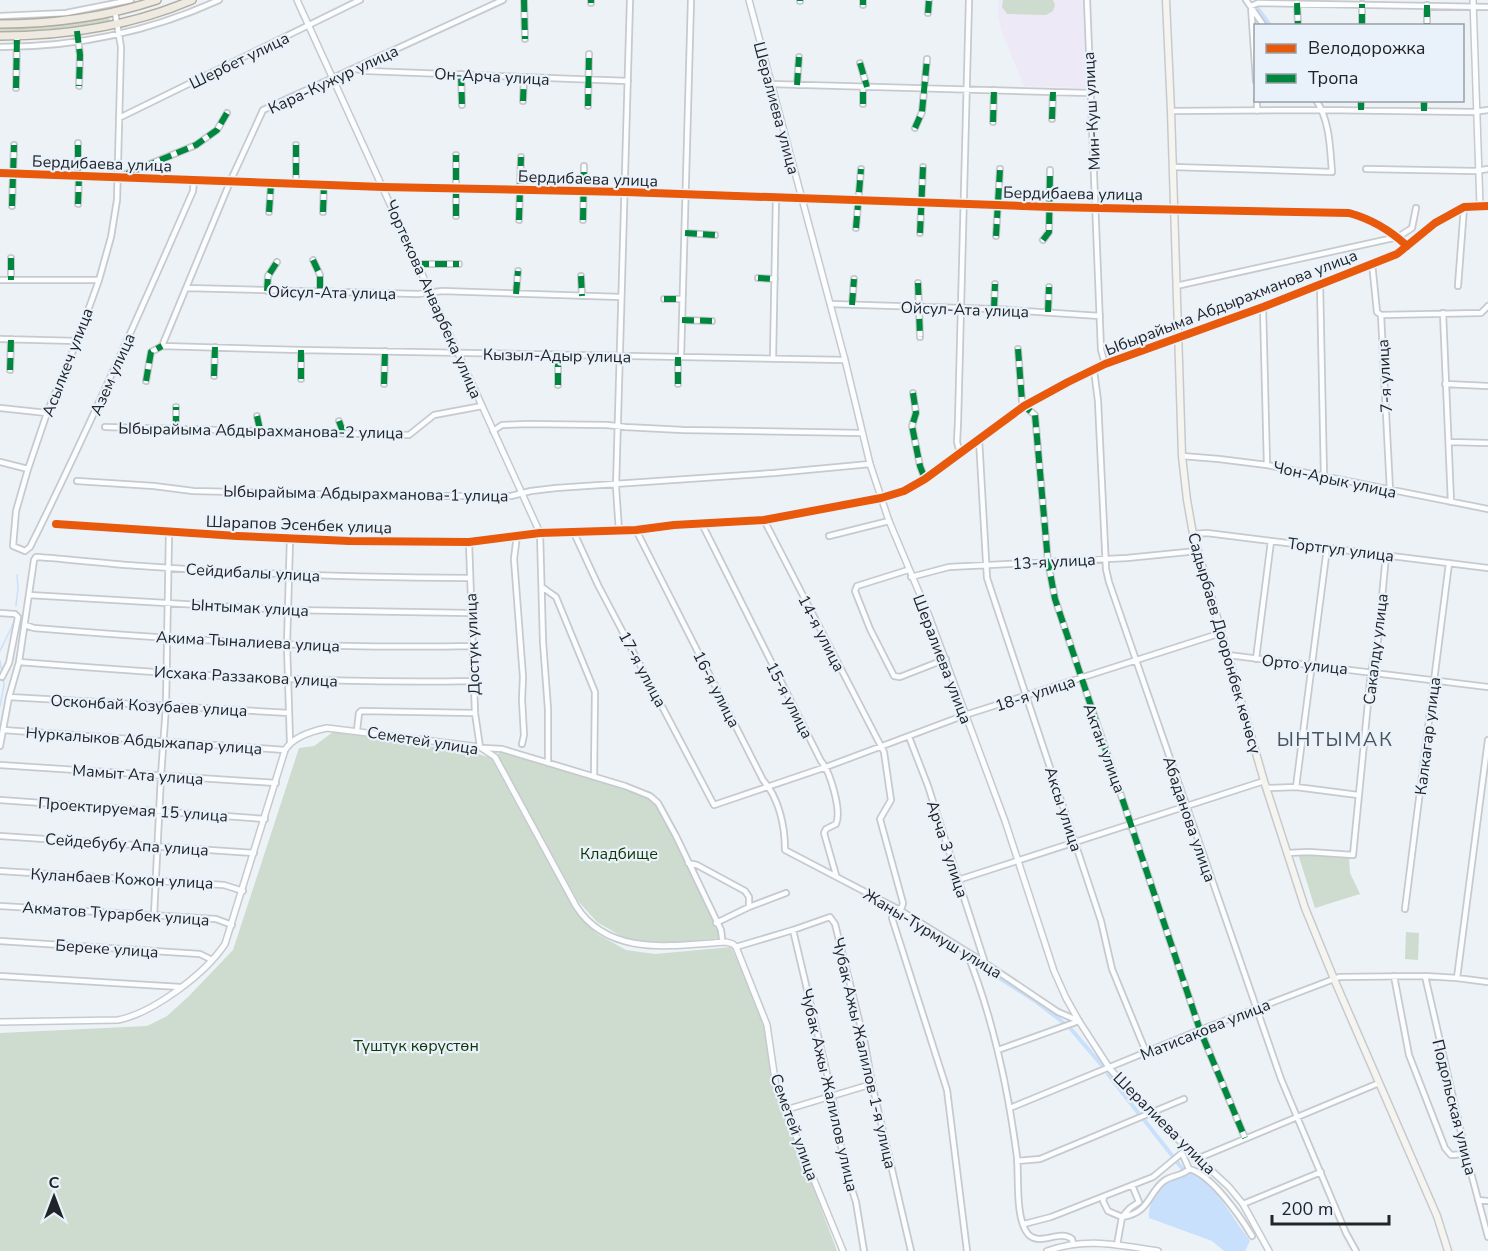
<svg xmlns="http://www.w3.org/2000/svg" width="1488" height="1251" viewBox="0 0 1488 1251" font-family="'Nunito Sans',sans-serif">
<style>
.education{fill:#ede9f6}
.green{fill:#cddcce}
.water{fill:#c9e0fc}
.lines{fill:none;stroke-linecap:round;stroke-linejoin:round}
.stream{stroke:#c9e0fc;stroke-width:1.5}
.canal{stroke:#c9e0fc;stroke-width:4}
.minor-casing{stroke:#c6cace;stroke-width:8}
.tertiary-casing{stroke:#c6cace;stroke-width:8}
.secondary-casing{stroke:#c6cace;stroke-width:9}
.primary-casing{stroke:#b3ada0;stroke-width:10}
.minor{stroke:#fcfdfe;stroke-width:4.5}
.tertiary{stroke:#fcfdfe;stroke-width:5}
.secondary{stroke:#f6f4ef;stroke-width:6}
.primary{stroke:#eeeae1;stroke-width:7}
.quiet{stroke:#00873e;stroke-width:6;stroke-dasharray:12 6;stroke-linecap:butt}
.cycleway-casing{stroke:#e9f2fb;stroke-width:11}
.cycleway{stroke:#e8590c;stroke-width:8}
.labels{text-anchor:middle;stroke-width:4.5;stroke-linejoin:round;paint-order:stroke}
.street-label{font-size:16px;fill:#212428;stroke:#e9f2fb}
.park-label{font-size:16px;fill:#123605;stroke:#e9f2fb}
.quarter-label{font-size:20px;letter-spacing:1.5px;fill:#4c535a;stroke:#e9f2fb}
</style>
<rect width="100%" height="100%" fill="#edf2f7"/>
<path class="education" d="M998,0H1084L1087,88L1024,86L1002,33L998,16Z"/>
<path class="green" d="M1003,0H1053L1055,5L1053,11L1046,15L1007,14L1002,7Z
M107,17H110L109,22C72,28 37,32 0,31V27L59,25Z
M333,732L475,753L491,758L575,911L597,934L626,950L655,954L731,947L772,1037L778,1093L837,1251H0V1033L147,1026L167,1016L189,996L233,950L299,748L314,746Z
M504,751L647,794L665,811L720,927L722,938L651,945L628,940L597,922L578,901L505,769L498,754Z
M1298,854L1349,857L1350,873L1360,894L1315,908Z
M1406,932L1419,933L1418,960L1405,959Z"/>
<path class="water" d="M1191,1172C1212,1178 1232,1218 1246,1235L1250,1241L1245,1251H1224L1212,1241L1149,1218C1148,1205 1156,1187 1168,1180C1175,1176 1184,1176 1191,1172Z"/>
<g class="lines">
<path class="stream" d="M16,606L18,588L17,575
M0,651L14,622
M0,661L2,672
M0,706L4,685L3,677"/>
<path class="canal" d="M1258,9L1271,26
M985,969L1034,1000L1064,1023
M1071,1029L1104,1068
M1108,1074L1139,1114
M1145,1121L1185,1172"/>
<defs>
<path id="minor" d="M524,0L525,39
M1087,0L1101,350L1105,364
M1246,0L1264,26
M800,1V0
M591,3V0
M1297,3L1298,26
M863,5V0
M1427,5V26
M115,12L121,47L117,200L111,237L99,280L77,341L47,413L28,469L16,511L13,546L25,551L30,547L38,531C93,419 143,306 193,191L194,180
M928,13L929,0
M0,16L66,13L131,0
M1362,26V4
M77,31L80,55L79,86
M0,47C76,47 149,32 219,0
M860,63L867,87
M356,69L367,71L628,81
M461,74L462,105
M1256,81L1251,6L1258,3L1488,7
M771,84L1090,93
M797,85L799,57
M16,88L17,36
M1257,100V111
M523,101L524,77
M863,104V87
M588,106L589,54
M1361,110V100
M1171,111L1322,110L1473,112L1488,110
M1424,111V100
M119,118L360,0
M1052,119L1053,92
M993,122L994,90
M915,128L922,112L927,59
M296,145V184
M1173,167L1332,172C1330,148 1330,121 1316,100
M1366,169L1475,171L1488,169
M0,173L383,187L625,192L1050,207L1349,213C1371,219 1390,230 1407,246
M78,175V143
M123,175L196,145L217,130L227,113
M78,204L79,175
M12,206L14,145
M269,212L271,184
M323,212L324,185
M456,216V155
M519,220L521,157
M583,220L584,166
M856,228L861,169
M685,233L715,235
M920,233L923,167
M996,236L1000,169
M1043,240L1049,232L1050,170
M11,258V280
M313,260L320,275V292
M1372,263L1377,312L1381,315L1390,491
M417,264H459
M581,276L582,296
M758,278L775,279
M0,280H99
M918,283L920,337
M1320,283L1324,477
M1176,286L1398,237L1412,228L1416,208
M1458,286L1464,207
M186,288L418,294L442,291L621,297
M267,291L268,276L277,262
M516,294L518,271
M664,299H682
M830,304L994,309L1100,316
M852,305L854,279
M1263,307L1267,465
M994,309L995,284
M1048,312L1049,287
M1443,313L1451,502
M1381,315L1481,313L1488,306
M682,320L712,321
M0,339L77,341
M162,346L301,350L845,360
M162,346L230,182L263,110L503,0
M1018,349L1022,401L1024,406L1035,415L1048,562L1055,599L1200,1030L1245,1138
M301,350V379
M558,355V385
M681,357L691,0
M773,359L776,197
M10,370L11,339
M1094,370L1098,401L1106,569L1109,582L1281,1079L1346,1233L1356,1251
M214,376L215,347
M146,381L151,352L162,346
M384,384L385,351
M678,384V357
M1445,384L1488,386
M913,393L916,413L912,426L920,466L925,479
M0,408L47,413
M257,416L260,430
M339,421L343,432
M105,427L409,435L434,415L482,406
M176,428V407
M493,431L502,425L527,424L607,425L625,427L683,430L862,433
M979,439L987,578L1101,921L1112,969L1146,1052
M1449,442L1488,443
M960,453L957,442L958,422L969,0
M1182,456L1219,459L1267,465L1488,509
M0,462L28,469
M77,481L154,486L193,491L404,496H511L531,491L556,488L774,473L870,464
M881,498L904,491L925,479L1024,406L1068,382L1105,364L1263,307L1397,254L1441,219L1464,207L1480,206
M764,520L884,752L891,800L880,819L903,903L902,907L894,912L892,918L947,1090L967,1251
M56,524L237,536L349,541L469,542L540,533L543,642L548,709V763
M702,524L821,761C830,771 842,811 836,824L826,829L824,833L836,875
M636,530L763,780C779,798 785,826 785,850L898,909L985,963L1058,1012L1079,1021
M619,531L616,487L630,0
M574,533L598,585L714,805L826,767L965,715L1221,633
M1193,534L1207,533L1271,541L1488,568
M517,535L514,559L523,677L522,700L524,735L522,744
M829,536L889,521
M469,542L475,713L480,747
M908,570L857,586L855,591L870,629L894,676L900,677L946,659
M911,577L949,567L1127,558L1197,551
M542,587L556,597L595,692L594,777
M29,595L288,610L470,613
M0,613L15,614L18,617L9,663L2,677
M25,625L34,628C180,640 325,649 472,646
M1228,655L1488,687
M1256,659L1271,541
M19,662C170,674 322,684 474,681
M9,697L289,713
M3,730L285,750
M357,730L359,713L361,711L475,713
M909,737L928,786L985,963
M290,742L287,645L290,538
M0,746L9,697L19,662L34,560L36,557C71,559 106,564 141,566C250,574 360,578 469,578
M484,748L502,749L625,786L650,796L658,803L676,836L721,930L722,938
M0,765L276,783
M1296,787L1327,548
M1267,788L1296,787L1358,795
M0,800L265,819
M0,836L254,853
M1287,853L1309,852L1353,855L1371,672L1378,640L1386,555
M688,863L697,865L745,891L749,897V907
M0,871L224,885L243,891
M958,880L1264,781
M0,906L216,919L232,925
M1405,909L1449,563
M154,915L161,776L166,706L169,532
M716,923L749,907L786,893
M793,930L832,1095L845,1168L856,1202L864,1251
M0,941L200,954L212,960
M736,947L793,930L830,917L835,924L865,1044L872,1084L911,1251
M967,953C993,1018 1008,1088 1017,1157C1019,1177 1015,1219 1028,1234C1040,1247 1059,1229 1072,1239L1073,1243
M0,976L180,987
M1394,976L1409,1055L1445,1148L1451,1155L1466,1154
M1425,976L1466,1154L1488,1237
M1457,978L1488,740
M998,1050L1079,1021
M1010,1108L1200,1030L1339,977L1425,976L1457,978L1488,982
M785,1110L872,1084
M1182,1153L1189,1169C1211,1174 1240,1216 1252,1236
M1199,1158L1379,1083
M1017,1161L1040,1159L1184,1099
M1104,1197L1103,1201L1108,1211L1122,1217L1130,1208L1139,1202L1132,1185
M1478,1200L1488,1201
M1243,1204L1321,1172
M1024,1224L1051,1217L1153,1177L1188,1148
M1117,1245L1122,1217C1150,1213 1148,1193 1164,1181C1172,1175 1183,1176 1189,1169"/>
<path id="tertiary" d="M297,0L540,533L636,530L674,525L764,520L881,498
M749,0L845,360L870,464L889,521L929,616L1005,821L1054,971L1066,998L1079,1021L1110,1069L1150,1113L1229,1187L1243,1204L1269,1251
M1473,0L1480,206H1488
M0,1022L118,1020C153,1013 205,974 225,944L285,750C293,737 312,731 327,728L480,747L495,757L576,906C609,958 674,945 726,942L733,944L736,947L767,1025L776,1087L843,1251
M1047,1251C1086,1237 1118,1245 1158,1251"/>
<path id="secondary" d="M1166,0L1171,111L1182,456L1187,500L1193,534L1264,781L1305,908L1334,979L1437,1216L1448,1251"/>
<path id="primary" d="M0,24C54,24 106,17 157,0
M0,36C66,36 131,26 192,0"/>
</defs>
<use href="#minor" class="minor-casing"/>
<use href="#tertiary" class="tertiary-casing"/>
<use href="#secondary" class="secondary-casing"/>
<use href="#primary" class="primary-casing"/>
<use href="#minor" class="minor"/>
<use href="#tertiary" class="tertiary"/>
<use href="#secondary" class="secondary"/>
<use href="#primary" class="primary"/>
<path class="quiet" d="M524,0L525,39
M800,1V0
M591,3V0
M1297,3L1298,26
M863,5V0
M1427,5V26
M928,13L929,0
M1362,26V4
M77,31L80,55L79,86
M860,63L867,87
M461,74L462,105
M797,85L799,57
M16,88L17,36
M523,101L524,77
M863,104V87
M588,106L589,54
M1361,110V100
M1424,111V100
M1052,119L1053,92
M993,122L994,90
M915,128L922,112L927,59
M296,145V184
M127,174L196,145L217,130L227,113
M78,175V143
M78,204L79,175
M12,206L14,145
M269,212L271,184
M323,212L324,185
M456,216V155
M519,220L521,157
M583,220L584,166
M856,228L861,169
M685,233L715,235
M920,233L923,167
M996,236L1000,169
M1043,240L1049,232L1050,170
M11,258V280
M313,260L320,275V292
M417,264H459
M581,276L582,296
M758,278L775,279
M918,283L920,337
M267,291L268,276L277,262
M516,294L518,271
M664,299H682
M852,305L854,279
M994,309L995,284
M1048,312L1049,287
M682,320L712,321
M1018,349L1022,401L1024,406L1035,415L1048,562L1055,599L1200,1030L1245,1138
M301,350V379
M558,355V385
M10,370L11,339
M214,376L215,347
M146,381L151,352L162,346
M384,384L385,351
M678,384V357
M913,393L916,413L912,426L920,466L925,479
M257,416L260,430
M339,421L343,432
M176,428V407"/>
<defs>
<path id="cycleway" d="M0,173L383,187L625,192L1050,207L1349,213C1371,219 1390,230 1407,246
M56,524L237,536L349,541L469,542L540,533L636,530L674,525L764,520L881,498L904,491L925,479L1024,406L1068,382L1105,364L1263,307L1397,254L1435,223L1464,207L1488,206"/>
</defs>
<use href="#cycleway" class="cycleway-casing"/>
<use href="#cycleway" class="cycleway"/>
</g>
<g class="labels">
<g class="street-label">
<text transform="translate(239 60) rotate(-26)" y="6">Шербет улица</text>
<text transform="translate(492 76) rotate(3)" y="6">Он-Арча улица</text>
<text transform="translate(333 79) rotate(-25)" y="6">Кара-Кужур улица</text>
<text transform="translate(777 108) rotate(75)" y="6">Шералиева улица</text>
<text transform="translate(1091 111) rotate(-93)" y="6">Мин-Куш улица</text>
<text transform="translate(102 163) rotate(2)" y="6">Бердибаева улица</text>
<text transform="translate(588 178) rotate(2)" y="6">Бердибаева улица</text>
<text transform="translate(1073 193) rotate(1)" y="6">Бердибаева улица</text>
<text transform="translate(332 292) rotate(1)" y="6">Ойсул-Ата улица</text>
<text transform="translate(434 299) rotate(66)" y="6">Чортекова Анварбека улица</text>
<text transform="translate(1231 302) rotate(-21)" y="6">Ыбырайыма Абдырахманова улица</text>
<text transform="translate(965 309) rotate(2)" y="6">Ойсул-Ата улица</text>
<text transform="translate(557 355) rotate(1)" y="6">Кызыл-Адыр улица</text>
<text transform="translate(67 362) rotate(-69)" y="6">Асылкеч улица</text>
<text transform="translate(112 374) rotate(-66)" y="6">Азем улица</text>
<text transform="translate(1384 376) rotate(-93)" y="6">7-я улица</text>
<text transform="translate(261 430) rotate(1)" y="6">Ыбырайыма Абдырахманова-2 улица</text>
<text transform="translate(1335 479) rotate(12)" y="6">Чон-Арык улица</text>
<text transform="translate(366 493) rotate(1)" y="6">Ыбырайыма Абдырахманова-1 улица</text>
<text transform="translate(299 524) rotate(2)" y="6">Шарапов Эсенбек улица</text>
<text transform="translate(1341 549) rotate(7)" y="6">Тортгул улица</text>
<text transform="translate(1054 561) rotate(-3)" y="6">13-я улица</text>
<text transform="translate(253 572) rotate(3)" y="6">Сейдибалы улица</text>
<text transform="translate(250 607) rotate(3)" y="6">Ынтымак улица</text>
<text transform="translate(822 633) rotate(63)" y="6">14-я улица</text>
<text transform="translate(248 641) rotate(3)" y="6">Акима Тыналиева улица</text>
<text transform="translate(1225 643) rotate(74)" y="6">Садырбаев Дооронбек көчөсү</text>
<text transform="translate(472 644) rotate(-92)" y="6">Достук улица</text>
<text transform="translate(1375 649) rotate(-83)" y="6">Сакалду улица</text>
<text transform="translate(943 659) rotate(69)" y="6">Шералиева улица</text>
<text transform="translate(1305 664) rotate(6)" y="6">Орто улица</text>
<text transform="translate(643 669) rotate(62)" y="6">17-я улица</text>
<text transform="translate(246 676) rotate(3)" y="6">Исхака Раззакова улица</text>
<text transform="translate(717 689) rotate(63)" y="6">16-я улица</text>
<text transform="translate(1035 693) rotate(-18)" y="6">18-я улица</text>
<text transform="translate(790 700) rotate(63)" y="6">15-я улица</text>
<text transform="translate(149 705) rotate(3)" y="6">Осконбай Козубаев улица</text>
<text transform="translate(1427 736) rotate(-83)" y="6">Калкагар улица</text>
<text transform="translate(144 740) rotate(4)" y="6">Нуркалыков Абдыжапар улица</text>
<text transform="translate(423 740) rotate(9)" y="6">Семетей улица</text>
<text transform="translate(1105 748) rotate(70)" y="6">Актан улица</text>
<text transform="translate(138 774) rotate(4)" y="6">Мамыт Ата улица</text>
<text transform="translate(133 809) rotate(4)" y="6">Проектируемая 15 улица</text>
<text transform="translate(1064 809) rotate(72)" y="6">Аксы улица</text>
<text transform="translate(1190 819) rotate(71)" y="6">Абаданова улица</text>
<text transform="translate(127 844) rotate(4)" y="6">Сейдебубу Апа улица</text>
<text transform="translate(948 849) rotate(72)" y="6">Арча 3 улица</text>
<text transform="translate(122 878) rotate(3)" y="6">Куланбаев Кожон улица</text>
<text transform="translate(116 913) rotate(4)" y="6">Акматов Турарбек улица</text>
<text transform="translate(933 933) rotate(31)" y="6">Жаны-Турмуш улица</text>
<text transform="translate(107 948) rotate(4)" y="6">Береке улица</text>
<text transform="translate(1205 1029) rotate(-22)" y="6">Матисакова улица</text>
<text transform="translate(865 1053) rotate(77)" y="6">Чубак Ажы Жалилов 1-я улица</text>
<text transform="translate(830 1090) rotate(77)" y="6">Чубак Ажы Жалилов улица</text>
<text transform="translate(1455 1107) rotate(76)" y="6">Подольская улица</text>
<text transform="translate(1165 1123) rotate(45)" y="6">Шералиева улица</text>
<text transform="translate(795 1127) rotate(70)" y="6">Семетей улица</text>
</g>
<g class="park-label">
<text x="619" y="859">Кладбище</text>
<text x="416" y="1051">Түштүк көрүстөн</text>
</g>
<g class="quarter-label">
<text x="1335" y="746">ЫНТЫМАК</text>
</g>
</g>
<rect x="1254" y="24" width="210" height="78" fill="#e9f2fb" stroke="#99a0a7" stroke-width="1.5"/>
<rect x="1266" y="44" width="30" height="9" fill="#e8590c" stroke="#99a0a7" stroke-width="1.5"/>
<text x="1308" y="54" font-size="18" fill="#212428">Велодорожка</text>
<rect x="1266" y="74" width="30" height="9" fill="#00873e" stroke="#99a0a7" stroke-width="1.5"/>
<text x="1308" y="84" font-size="18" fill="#212428">Тропа</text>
<g transform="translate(54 1197)" stroke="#e9f2fb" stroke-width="4.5" paint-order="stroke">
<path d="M0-4.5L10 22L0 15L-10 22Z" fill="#212428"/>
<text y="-9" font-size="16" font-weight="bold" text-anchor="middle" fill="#212428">С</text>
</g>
<path d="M1272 1215v9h117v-9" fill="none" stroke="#212428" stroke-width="3"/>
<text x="1281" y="1215" font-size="18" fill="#212428" stroke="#e9f2fb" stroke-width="4.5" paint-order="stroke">200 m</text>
</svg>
